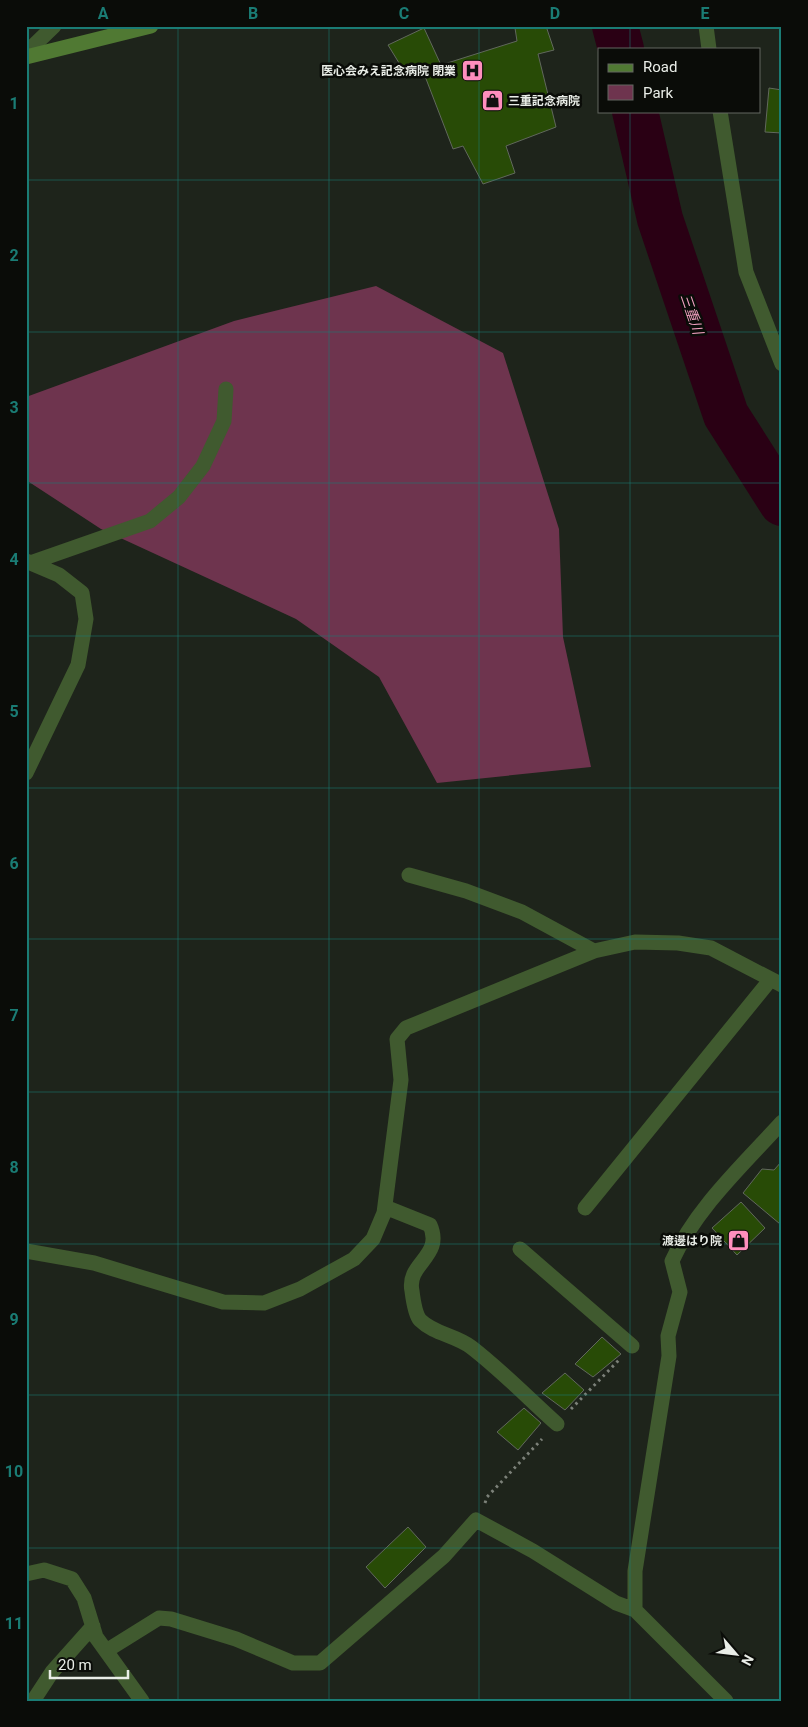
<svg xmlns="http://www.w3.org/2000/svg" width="808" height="1727" viewBox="0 0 808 1727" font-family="Roboto,'Noto Sans JP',sans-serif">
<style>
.green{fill:#6e344e}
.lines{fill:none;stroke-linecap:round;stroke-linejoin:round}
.river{stroke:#2a0014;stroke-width:46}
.building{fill:#284b06;stroke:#61685d}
.path{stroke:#7c8179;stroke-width:3;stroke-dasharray:2.5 4;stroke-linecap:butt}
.street{stroke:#405a2f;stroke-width:15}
.secondary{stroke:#507933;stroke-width:15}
.grid{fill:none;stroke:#1a7c74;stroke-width:1;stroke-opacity:0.55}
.labels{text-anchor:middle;stroke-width:5;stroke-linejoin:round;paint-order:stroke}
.poi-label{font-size:12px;font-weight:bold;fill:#e9ede7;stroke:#0a0c08;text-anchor:end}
.water-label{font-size:14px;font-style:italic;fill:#f4a2c3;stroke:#0a0c08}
.neatline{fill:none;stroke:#1a7c74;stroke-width:2}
.grid-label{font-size:16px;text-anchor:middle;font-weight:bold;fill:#1a7c74}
</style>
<rect width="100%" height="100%" fill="#1e241b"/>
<path class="green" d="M376,286L503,353L559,529L563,637L591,767L437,783L379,677L296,619L101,529L26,480V397L234,321Z"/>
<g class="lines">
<path class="river" d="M615,26L621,49
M635,111L660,219L726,415L782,503"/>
</g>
<path class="building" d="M521,26H546L554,50L538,54L556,127L506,146L515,173L483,184L463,146L453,149L423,71L407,76L388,45L424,28L441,65L517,41L515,28Z
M769,88L782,90V133L765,132Z
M782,1161V1222L780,1224L743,1193L762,1169L774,1170Z
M741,1202L765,1228L737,1255L712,1228Z
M602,1337L621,1354L593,1377L575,1364Z
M565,1373L584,1390L565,1410L542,1393Z
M524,1408L541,1423L518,1450L497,1432Z
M408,1527L426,1547L385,1588L366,1567Z"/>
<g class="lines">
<path class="path" d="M571,1409L619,1360
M485,1503L487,1497L542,1439"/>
<path class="street" d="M706,26L709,49
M26,53L54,26
M720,111L746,272L782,364
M26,561L59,575L82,593L86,619L78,665L26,773
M30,563L150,521L179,497L203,466L224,421L226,389
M409,875L466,891L522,912L594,951L635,942L678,943L711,948L782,985
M385,1207L430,1225C444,1257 406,1263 412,1291C413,1299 415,1314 420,1320C434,1334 455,1335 471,1347C501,1370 528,1398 557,1424
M585,1208L771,979
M520,1249L632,1346
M26,1251L94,1263L223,1302L264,1303L300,1289L354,1259L373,1239L384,1213L401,1080L397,1039L406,1028L594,951
M26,1574L44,1570L72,1579L84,1598L96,1637L142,1701
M106,1651L159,1618L171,1619L236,1639L293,1663H320L444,1556L476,1520L533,1551L616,1603L635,1610
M33,1701L52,1672L93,1626
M726,1701L635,1610V1571L669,1356L668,1336L680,1292L672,1261C696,1208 743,1165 782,1122"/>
<path class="secondary" d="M26,57L151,26"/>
</g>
<path class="grid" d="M178,26V1701M329,26V1701M479,26V1701M630,26V49M630,111V1701M26,180H782M26,332H782M26,483H782M26,636H782M26,788H782M26,939H782M26,1092H782M26,1244H782M26,1395H782M26,1548H782"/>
<defs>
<symbol id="hospital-square" viewBox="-11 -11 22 22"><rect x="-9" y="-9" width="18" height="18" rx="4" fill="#fe8ebd" stroke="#0a0c08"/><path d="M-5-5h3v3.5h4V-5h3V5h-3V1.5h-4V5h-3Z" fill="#111"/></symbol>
<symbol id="shop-square" viewBox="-11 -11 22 22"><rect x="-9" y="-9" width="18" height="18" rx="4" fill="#fe8ebd" stroke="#0a0c08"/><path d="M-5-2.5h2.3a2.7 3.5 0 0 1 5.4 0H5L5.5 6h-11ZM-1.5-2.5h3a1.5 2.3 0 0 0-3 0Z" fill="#111"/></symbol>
</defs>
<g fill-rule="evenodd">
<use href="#hospital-square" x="460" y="58" width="25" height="25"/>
<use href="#shop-square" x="480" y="88" width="25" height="25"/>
<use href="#shop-square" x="726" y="1228" width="25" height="25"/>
</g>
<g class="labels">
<g class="poi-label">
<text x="456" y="75">医心会みえ記念病院 閉業</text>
<text x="508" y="105" text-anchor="start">三重記念病院</text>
<text x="722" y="1245">渡邊はり院</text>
</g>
<g class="water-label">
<text transform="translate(692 314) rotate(71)" y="5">三重川</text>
</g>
</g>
<rect width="808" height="1727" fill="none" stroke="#0a0c08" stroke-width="55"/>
<rect x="598" y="48" width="162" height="65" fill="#0a0c08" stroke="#636661"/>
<rect x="608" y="64" width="25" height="8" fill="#507933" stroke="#636661"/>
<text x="643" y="72" font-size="15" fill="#e9ede7">Road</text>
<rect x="608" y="85" width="25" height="15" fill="#6e344e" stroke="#636661"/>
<text x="643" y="98" font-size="15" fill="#e9ede7">Park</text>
<g transform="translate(736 1654) rotate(118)" stroke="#0a0c08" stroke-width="4" paint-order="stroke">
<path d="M0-4L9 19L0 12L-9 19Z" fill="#e9ede7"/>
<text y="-8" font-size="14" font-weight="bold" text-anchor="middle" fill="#e9ede7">N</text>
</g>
<path d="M50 1670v8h78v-8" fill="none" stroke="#e9ede7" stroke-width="2.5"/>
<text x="58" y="1670" font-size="15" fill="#e9ede7" stroke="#0a0c08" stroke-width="4" paint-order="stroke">20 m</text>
<rect x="28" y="28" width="752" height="1672" class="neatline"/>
<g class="grid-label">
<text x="103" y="19">A</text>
<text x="253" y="19">B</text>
<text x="404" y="19">C</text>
<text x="555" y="19">D</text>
<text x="705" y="19">E</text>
<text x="14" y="109">1</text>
<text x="14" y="261">2</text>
<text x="14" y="413">3</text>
<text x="14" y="565">4</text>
<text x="14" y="717">5</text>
<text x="14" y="869">6</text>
<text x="14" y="1021">7</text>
<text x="14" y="1173">8</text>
<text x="14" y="1325">9</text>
<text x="14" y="1477">10</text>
<text x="14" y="1629">11</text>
</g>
</svg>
